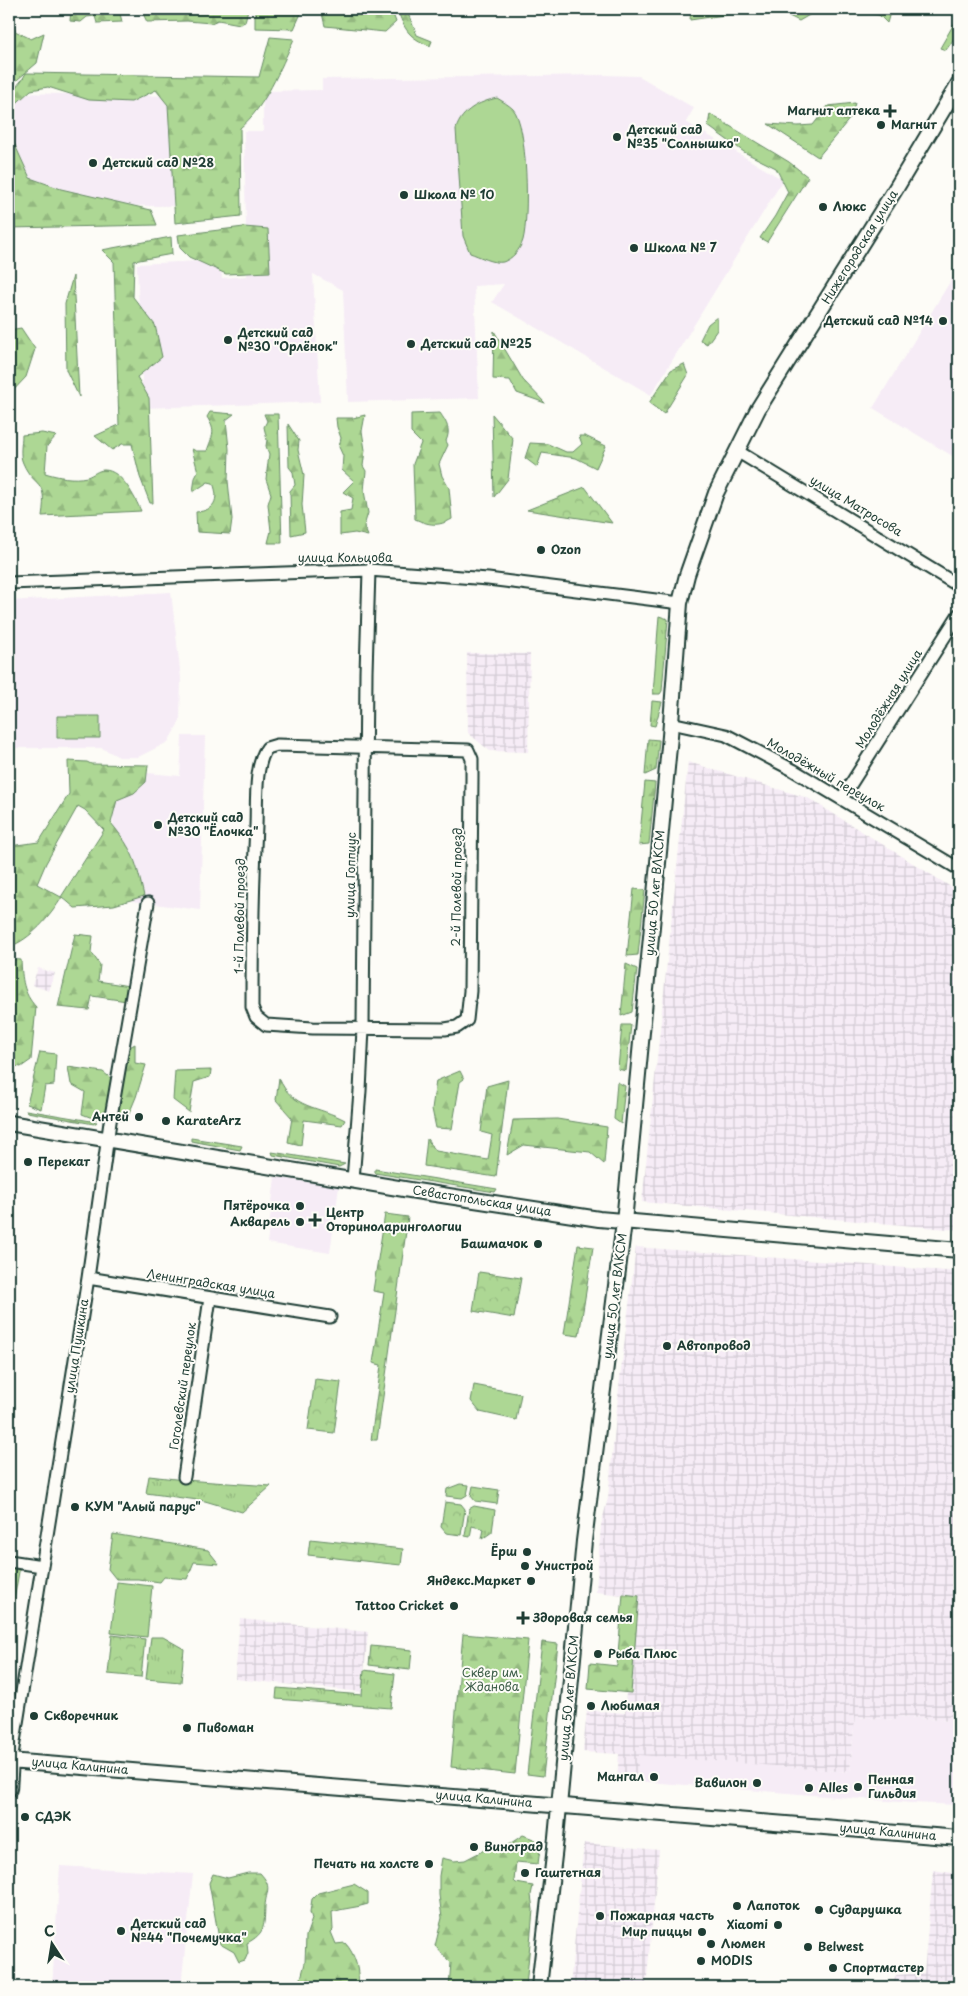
<svg xmlns="http://www.w3.org/2000/svg" width="968" height="1996" viewBox="0 0 968 1996" font-family="'Playpen Sans',sans-serif">
<style>
.built{fill:#f6ecf6}
.industrial{fill:url(#industrial-grid)}
.grass{fill:url(#grass-tufts);stroke:#668a64}
.forest{fill:url(#forest-firs);stroke:#668a64;fill-rule:evenodd}
.park{fill:url(#park-crowns);stroke:#668a64}
.pitch{fill:#add794;stroke:#668a64}
.lines{fill:none;stroke-linecap:round;stroke-linejoin:round}
.minor-casing{stroke:#1f3d34;stroke-width:15}
.tertiary-casing{stroke:#1f3d34;stroke-width:18}
.minor{stroke:#fdfcf7;stroke-width:11}
.tertiary{stroke:#fdfcf7;stroke-width:14}
.poi-dot{fill:#1f3d34;stroke:#fdfcf7;stroke-width:2}
.labels{text-anchor:middle;stroke-width:4;stroke-linejoin:round;paint-order:stroke}
.poi-label{font-size:12px;font-weight:bold;fill:#1f3d34;stroke:#fdfcf7;text-anchor:start}
.street-label{font-size:12px;fill:#1f3d34;stroke:#fdfcf7}
.park-label{font-size:12px;fill:#3b5c47;stroke:#fdfcf7}
</style>
<defs>
<pattern id="industrial-grid" width="8" height="8" patternUnits="userSpaceOnUse" patternTransform="scale(1.25)"><rect width="8" height="8" fill="#f6ecf6"/><path d="M0 4h8M4 0v8" fill="none" stroke="#d2cbd4"/></pattern>
<pattern id="grass-tufts" width="24" height="20" patternUnits="userSpaceOnUse" patternTransform="scale(1.25)"><rect width="24" height="20" fill="#add794"/><path d="M3 7l-1-3M5 7V3M7 7l1-3M15 17l-1-3M17 17v-4M19 17l1-3" fill="none" stroke="#94b980"/></pattern>
<pattern id="forest-firs" width="22" height="20" patternUnits="userSpaceOnUse" patternTransform="scale(1.25)"><rect width="22" height="20" fill="#add794"/><path d="M5 1l3.5 6h-7zM16 11l3.5 6h-7z" fill="#94b980"/></pattern>
<pattern id="park-crowns" width="20" height="18" patternUnits="userSpaceOnUse" patternTransform="scale(1.25)"><rect width="20" height="18" fill="#add794"/><path d="M2 6a3 3 0 1 1 6 0M12 15a3 3 0 1 1 6 0" fill="none" stroke="#94b980"/></pattern>
</defs>
<rect width="100%" height="100%" fill="#fdfcf7"/>
<filter id="ink" filterUnits="userSpaceOnUse"><feTurbulence type="fractalNoise" baseFrequency=".02" numOctaves="2"/><feDisplacementMap in="SourceGraphic" scale="10" xChannelSelector="R" yChannelSelector="G"/><feConvolveMatrix kernelMatrix="1 2 1 2 8 2 1 2 1" color-interpolation-filters="sRGB"/></filter>
<g filter="url(#ink)">
<path class="built" d="M602,75L639,76L694,108L686,122L783,180L651,395L492,302L504,284L474,286L479,398L348,402L343,290L313,274L320,402L143,408L137,264L220,260L222,278L247,276L244,131H263V91L322,90V79Z
M14,93L175,96L173,206L11,205Z
M959,267V460L873,408Z
M171,592L181,678L180,721L168,742L138,757H119L102,748H9V601Z
M182,736H205L200,910L109,898L114,831L113,819L105,806L94,768L180,776Z
M275,1177L339,1187L330,1253L267,1243Z
M898,1716L959,1722V1805L912,1803L636,1781L638,1754L850,1772L855,1717L898,1720Z
M60,1866L193,1874L181,1987H52Z"/>
<path class="industrial" d="M467,653L530,654L528,752L490,751L468,733Z
M688,762L808,798L959,892V1230L642,1202Z
M38,968L55,973L49,991L32,985Z
M636,1247L959,1272V1722L899,1716L898,1720L855,1717L850,1772L639,1755L636,1781L617,1780L619,1754L583,1752L587,1710L625,1713L626,1693L588,1689L590,1663L617,1666L623,1595L596,1592L601,1525L608,1498L619,1387Z
M240,1619L368,1632L362,1692L235,1679Z
M584,1843L659,1850L646,1987H570Z
M933,1870L959,1874V1987H892L896,1975L924,1973Z"/>
<path class="grass" d="M659,616L668,619L662,691L660,694H653Z
M652,701L662,702L655,726L650,725Z
M648,739L659,740L656,770L645,775Z
M191,1138L242,1146L240,1150L191,1141Z
M375,1169L497,1189L495,1192L375,1173Z
M149,1476L184,1480L271,1486L242,1512L205,1501L146,1493Z
M460,1484L469,1485L467,1495L462,1498L446,1496L447,1489Z
M473,1486L499,1490L497,1504L475,1501L471,1496Z
M474,1506L495,1510L492,1532L482,1539L484,1529L472,1526L470,1537L465,1536L469,1509Z
M151,1637H163L184,1649L181,1682L146,1679Z
M364,1670L395,1674L391,1708L276,1699L277,1688L362,1695Z"/>
<path class="forest" d="M71,9H119L122,22L97,23L95,16L87,17L81,22L70,21Z
M141,9H248L245,22L240,24L218,20L211,23L187,21L147,22Z
M255,9H303L294,29L255,28Z
M321,9H391L396,22L385,32L325,26Z
M397,9H406L417,35L432,41L430,46C408,37 405,30 397,9Z
M691,9H738V13L690,20Z
M778,9H808L811,14L799,21L781,12Z
M854,9H891L887,23L879,15L855,11Z
M9,10L15,31L31,39L44,33L37,63L11,85L9,90Z
M959,15C959,31 955,38 946,50L940,48Z
M270,37L294,39C280,69 266,106 240,128L241,216L175,223L168,105L156,90L131,102L89,100L48,87L31,90L9,110C9,85 17,91 26,73L259,77Z
M855,103L851,117L818,157L768,124L798,126L813,125L828,106Z
M710,114L789,162L808,177L767,242L760,238L775,216L788,192L776,168L744,152L708,126Z
M9,132L30,178L61,189L151,210L157,225L9,228Z
M244,227L268,229L270,272L226,274L189,257L180,248L178,235Z
M171,237L172,254L134,261L133,297L155,325L162,357L137,377L149,398L153,503H150L140,477L132,444H122L112,450L95,436L119,425L114,262L102,250Z
M73,276L79,397L66,370L65,304Z
M717,317V330L707,344L700,340L708,324Z
M21,328L35,349L26,377L9,395V330Z
M494,331L523,380L545,403L517,393L510,380L493,379Z
M684,364L688,375L664,414L649,403L671,370Z
M210,412L234,414L226,420L229,449L228,481L232,519L230,534L197,532L196,512C214,511 220,500 213,483L208,482L193,492L195,478L198,472L192,449L196,451H207C212,435 217,433 207,417Z
M440,413C447,423 451,430 446,441L448,445L439,464L442,476L449,488L452,519C438,527 429,525 415,519L413,464L421,443L411,433V414Z
M264,414H278L282,543H268L271,531L268,504L271,494L266,479L269,454L266,446L267,440L264,427L267,421Z
M492,414L513,439L508,479L494,497Z
M365,415L362,431L365,450L363,466L366,471L364,491L368,513L364,526L368,536L355,533L340,535V512L351,510L353,498L343,492L354,481L342,470L343,456L339,447L341,438L337,427L336,418H353Z
M288,424L299,441L298,450L304,475L302,505L305,532L291,535L290,491L295,485L293,472L289,467Z
M42,433L56,436L47,446L45,473C58,477 73,480 87,477C93,475 98,470 104,470C122,470 135,498 141,511L42,516C48,477 34,489 23,463C19,455 22,443 22,435Z
M579,436H585L606,446L596,468L576,458L542,453L537,467L525,458L530,443L548,444L566,452H573L582,444Z
M68,761L87,762L91,764L148,765L146,782L134,793L117,800L111,823C134,851 136,862 144,896L114,905L75,908L62,897C50,917 31,939 9,947V846L39,842L69,794ZM78,806L85,810L104,830L61,897L37,884L46,863Z
M645,782L655,783L649,844L639,845Z
M634,889L645,890L638,955L627,956Z
M75,934L93,936L91,952L100,965L98,981L129,986L127,1001L92,996L89,1010L58,1007Z
M9,959L21,960C22,979 23,993 36,1007L31,1060L21,1067L9,1065Z
M626,964L637,969L632,1012L621,1016Z
M622,1025H631L626,1071L618,1069Z
M135,1044V1063L146,1065L136,1097L126,1121L114,1118L126,1049Z
M40,1052L56,1054L54,1085L45,1086L41,1109L27,1104Z
M68,1067L103,1072L113,1080L107,1117L95,1119L82,1114L85,1092L71,1084Z
M211,1070L210,1077L194,1082L189,1112L173,1100L175,1071Z
M460,1071L464,1079L460,1082L452,1129L436,1128L432,1109L436,1081Z
M279,1078C292,1109 319,1106 345,1120L342,1125L304,1120L301,1145L288,1142L292,1118L276,1100Z
M508,1080L496,1177L424,1166L427,1139L436,1151L488,1160L492,1135L481,1132L487,1086Z
M617,1082L625,1086L621,1124L614,1119Z
M26,1110L97,1122L94,1124L27,1112Z
M557,1119L607,1127L604,1164L590,1152L524,1145L507,1155L513,1120Z
M272,1152L345,1164L339,1167L273,1155Z
M385,1214L408,1217L377,1440H371L381,1365L373,1363L384,1293L373,1291Z
M578,1245L593,1247L579,1336L564,1334Z
M113,1534L208,1550L219,1564L194,1562L187,1579L164,1577L160,1582L138,1579H116L108,1569Z
M9,1564L20,1566L9,1629Z
M623,1594L639,1596L631,1693L588,1689L590,1663L617,1666Z
M463,1634L528,1640L515,1774L451,1767Z
M542,1642L558,1644L543,1776L527,1774Z
M523,1835L536,1840L540,1849L538,1864L516,1862L514,1881L516,1883L533,1886L531,1895L533,1910L526,1987H449L451,1963L435,1946L442,1918L439,1895V1876L442,1858L454,1861L465,1860L494,1845H508Z
M248,1873H260C273,1887 266,1891 265,1906C264,1925 266,1933 247,1943L248,1953L245,1960L239,1962L234,1952L220,1944L209,1883L213,1874L228,1878Z
M354,1884L368,1893V1904C356,1908 344,1908 332,1912L333,1930L331,1932L336,1944L345,1943C355,1953 360,1972 358,1987H283L282,1982L299,1986L305,1963L306,1936L312,1919L310,1912L312,1899L318,1893Z"/>
<path class="park" d="M585,487L612,523L527,510Z
M479,1272L521,1278L514,1318L473,1311Z
M315,1379L341,1382L334,1433L308,1430Z
M445,1502L461,1504L465,1509L461,1535L446,1533L441,1527Z
M310,1539L403,1549L401,1565L308,1555Z
M112,1635L145,1639L141,1677L108,1674Z
M371,1646L412,1650L410,1670L369,1665Z"/>
<path class="pitch" d="M497,98C502,101 509,105 513,109C528,125 529,218 523,240C520,250 512,259 503,262C494,264 479,256 470,253L463,236L456,129C462,110 479,102 497,98Z
M57,716H100V738H57Z
M474,1385L521,1394L516,1420L480,1412L471,1401Z
M117,1582L152,1586L147,1637L111,1633Z"/>
<g class="lines">
<defs>
<path id="minor" d="M737,451L959,586
M9,583L369,570L488,579L680,603
M671,723L726,735L793,770L959,869
M277,745L468,750L472,759V778L470,991L467,1020L457,1027L445,1029L313,1028L266,1025L256,1017L252,1007C252,946 253,886 256,826C257,804 254,765 267,748Z
M842,798L959,614
M353,1180L360,1091L363,1028L366,672L369,570
M88,1278L330,1317
M184,1477L210,1298
M9,1561L42,1566
M11,1761L88,1278L110,1122L148,903"/>
<path id="tertiary" d="M9,1123L416,1191L599,1219L959,1250
M9,1761L959,1838
M9,1789L11,1761
M539,1987L556,1838L584,1541L624,1222L670,736L680,603L687,575L716,493L758,409L898,185L959,83"/>
</defs>
<use href="#minor" class="minor-casing"/>
<use href="#tertiary" class="tertiary-casing"/>
<use href="#minor" class="minor"/>
<use href="#tertiary" class="tertiary"/>
</g>
</g>
<g class="poi-dot">
<path d="M887.5 103.5h5v5h5v5h-5v5h-5v-5h-5v-5h5z"/>
<circle cx="881" cy="125" r="5"/>
<circle cx="617" cy="137" r="5"/>
<circle cx="93" cy="163" r="5"/>
<circle cx="404" cy="195" r="5"/>
<circle cx="823" cy="207" r="5"/>
<circle cx="634" cy="248" r="5"/>
<circle cx="943" cy="321" r="5"/>
<circle cx="228" cy="340" r="5"/>
<circle cx="411" cy="344" r="5"/>
<circle cx="541" cy="550" r="5"/>
<circle cx="158" cy="825" r="5"/>
<circle cx="139" cy="1117" r="5"/>
<circle cx="166" cy="1121" r="5"/>
<circle cx="28" cy="1162" r="5"/>
<circle cx="300" cy="1206" r="5"/>
<path d="M312.5 1212.5h5v5h5v5h-5v5h-5v-5h-5v-5h5z"/>
<circle cx="300" cy="1222" r="5"/>
<circle cx="538" cy="1244" r="5"/>
<circle cx="667" cy="1346" r="5"/>
<circle cx="75" cy="1507" r="5"/>
<circle cx="527" cy="1552" r="5"/>
<circle cx="525" cy="1566" r="5"/>
<circle cx="531" cy="1581" r="5"/>
<circle cx="454" cy="1606" r="5"/>
<path d="M520.5 1610.5h5v5h5v5h-5v5h-5v-5h-5v-5h5z"/>
<circle cx="598" cy="1654" r="5"/>
<circle cx="591" cy="1706" r="5"/>
<circle cx="34" cy="1716" r="5"/>
<circle cx="187" cy="1728" r="5"/>
<circle cx="654" cy="1777" r="5"/>
<circle cx="757" cy="1783" r="5"/>
<circle cx="858" cy="1787" r="5"/>
<circle cx="809" cy="1788" r="5"/>
<circle cx="25" cy="1817" r="5"/>
<circle cx="474" cy="1847" r="5"/>
<circle cx="429" cy="1864" r="5"/>
<circle cx="525" cy="1873" r="5"/>
<circle cx="737" cy="1906" r="5"/>
<circle cx="819" cy="1910" r="5"/>
<circle cx="600" cy="1916" r="5"/>
<circle cx="778" cy="1925" r="5"/>
<circle cx="121" cy="1931" r="5"/>
<circle cx="702" cy="1932" r="5"/>
<circle cx="711" cy="1944" r="5"/>
<circle cx="808" cy="1947" r="5"/>
<circle cx="701" cy="1961" r="5"/>
<circle cx="833" cy="1968" r="5"/>
</g>
<g class="labels">
<g class="poi-label">
<text x="880" y="115" text-anchor="end">Магнит аптека</text>
<text x="891" y="129">Магнит</text>
<text x="627" y="134">Детский сад<tspan x="627" dy="14">№35 "Солнышко"</tspan></text>
<text x="103" y="167">Детский сад №28</text>
<text x="414" y="199">Школа № 10</text>
<text x="833" y="211">Люкс</text>
<text x="644" y="252">Школа № 7</text>
<text x="933" y="325" text-anchor="end">Детский сад №14</text>
<text x="238" y="337">Детский сад<tspan x="238" dy="14">№30 "Орлёнок"</tspan></text>
<text x="421" y="348">Детский сад №25</text>
<text x="551" y="554">Ozon</text>
<text x="168" y="822">Детский сад<tspan x="168" dy="14">№30 "Ёлочка"</tspan></text>
<text x="129" y="1121" text-anchor="end">Антей</text>
<text x="176" y="1125">KarateArz</text>
<text x="38" y="1166">Перекат</text>
<text x="290" y="1210" text-anchor="end">Пятёрочка</text>
<text x="326" y="1217">Центр<tspan x="326" dy="14">Оториноларингологии</tspan></text>
<text x="290" y="1226" text-anchor="end">Акварель</text>
<text x="528" y="1248" text-anchor="end">Башмачок</text>
<text x="677" y="1350">Автопровод</text>
<text x="85" y="1511">КУМ "Алый парус"</text>
<text x="517" y="1556" text-anchor="end">Ёрш</text>
<text x="535" y="1570">Унистрой</text>
<text x="521" y="1585" text-anchor="end">Яндекс.Маркет</text>
<text x="444" y="1610" text-anchor="end">Tattoo Cricket</text>
<text x="533" y="1622">Здоровая семья</text>
<text x="608" y="1658">Рыба Плюс</text>
<text x="601" y="1710">Любимая</text>
<text x="44" y="1720">Скворечник</text>
<text x="197" y="1732">Пивоман</text>
<text x="644" y="1781" text-anchor="end">Мангал</text>
<text x="868" y="1784">Пенная<tspan x="868" dy="14">Гильдия</tspan></text>
<text x="747" y="1787" text-anchor="end">Вавилон</text>
<text x="819" y="1792">Alles</text>
<text x="35" y="1821">СДЭК</text>
<text x="484" y="1851">Виноград</text>
<text x="419" y="1868" text-anchor="end">Печать на холсте</text>
<text x="535" y="1877">Гаштетная</text>
<text x="747" y="1910">Лапоток</text>
<text x="829" y="1914">Сударушка</text>
<text x="610" y="1920">Пожарная часть</text>
<text x="131" y="1928">Детский сад<tspan x="131" dy="14">№44 "Почемучка"</tspan></text>
<text x="768" y="1929" text-anchor="end">Xiaomi</text>
<text x="692" y="1936" text-anchor="end">Мир пиццы</text>
<text x="721" y="1948">Люмен</text>
<text x="818" y="1951">Belwest</text>
<text x="711" y="1965">MODIS</text>
<text x="843" y="1972">Спортмастер</text>
</g>
<g class="street-label">
<text transform="translate(860 247) rotate(-58)" y="4">Нижегородская улица</text>
<text transform="translate(856 506) rotate(31)" y="4">улица Матросова</text>
<text x="345" y="562">улица Кольцова</text>
<text transform="translate(889 699) rotate(-58)" y="4">Молодёжная улица</text>
<text transform="translate(826 775) rotate(30)" y="4">Молодёжный переулок</text>
<text transform="translate(351 875) rotate(-89)" y="4">улица Гоппиус</text>
<text transform="translate(457 887) rotate(-89)" y="4">2-й Полевой проезд</text>
<text transform="translate(655 893) rotate(-85)" y="4">улица 50 лет ВЛКСМ</text>
<text transform="translate(240 916) rotate(-89)" y="4">1-й Полевой проезд</text>
<text transform="translate(482 1201) rotate(9)" y="4">Севастопольская улица</text>
<text transform="translate(211 1284) rotate(9)" y="4">Ленинградская улица</text>
<text transform="translate(615 1296) rotate(-83)" y="4">улица 50 лет ВЛКСМ</text>
<text transform="translate(77 1346) rotate(-81)" y="4">улица Пушкина</text>
<text transform="translate(183 1386) rotate(-82)" y="4">Гоголевский переулок</text>
<text transform="translate(569 1698) rotate(-85)" y="4">улица 50 лет ВЛКСМ</text>
<text transform="translate(80 1766) rotate(5)" y="4">улица Калинина</text>
<text transform="translate(484 1799) rotate(5)" y="4">улица Калинина</text>
<text transform="translate(888 1832) rotate(5)" y="4">улица Калинина</text>
</g>
<g class="park-label">
<text x="492" y="1677">Сквер им.<tspan x="492" dy="14">Жданова</tspan></text>
</g>
</g>
<rect width="968" height="1996" fill="none" stroke="#fdfcf7" stroke-width="30"/>
<rect x="15" y="15" width="938" height="1966" fill="none" stroke="#1f3d34" stroke-width="2" filter="url(#ink)"/>
<g transform="translate(52 1944) rotate(348)" stroke="#fdfcf7" stroke-width="4" paint-order="stroke">
<path d="M0-4L9 19L0 12L-9 19Z" fill="#1f3d34"/>
<text y="-8" font-size="14" font-weight="bold" text-anchor="middle" fill="#1f3d34">С</text>
</g>
</svg>
